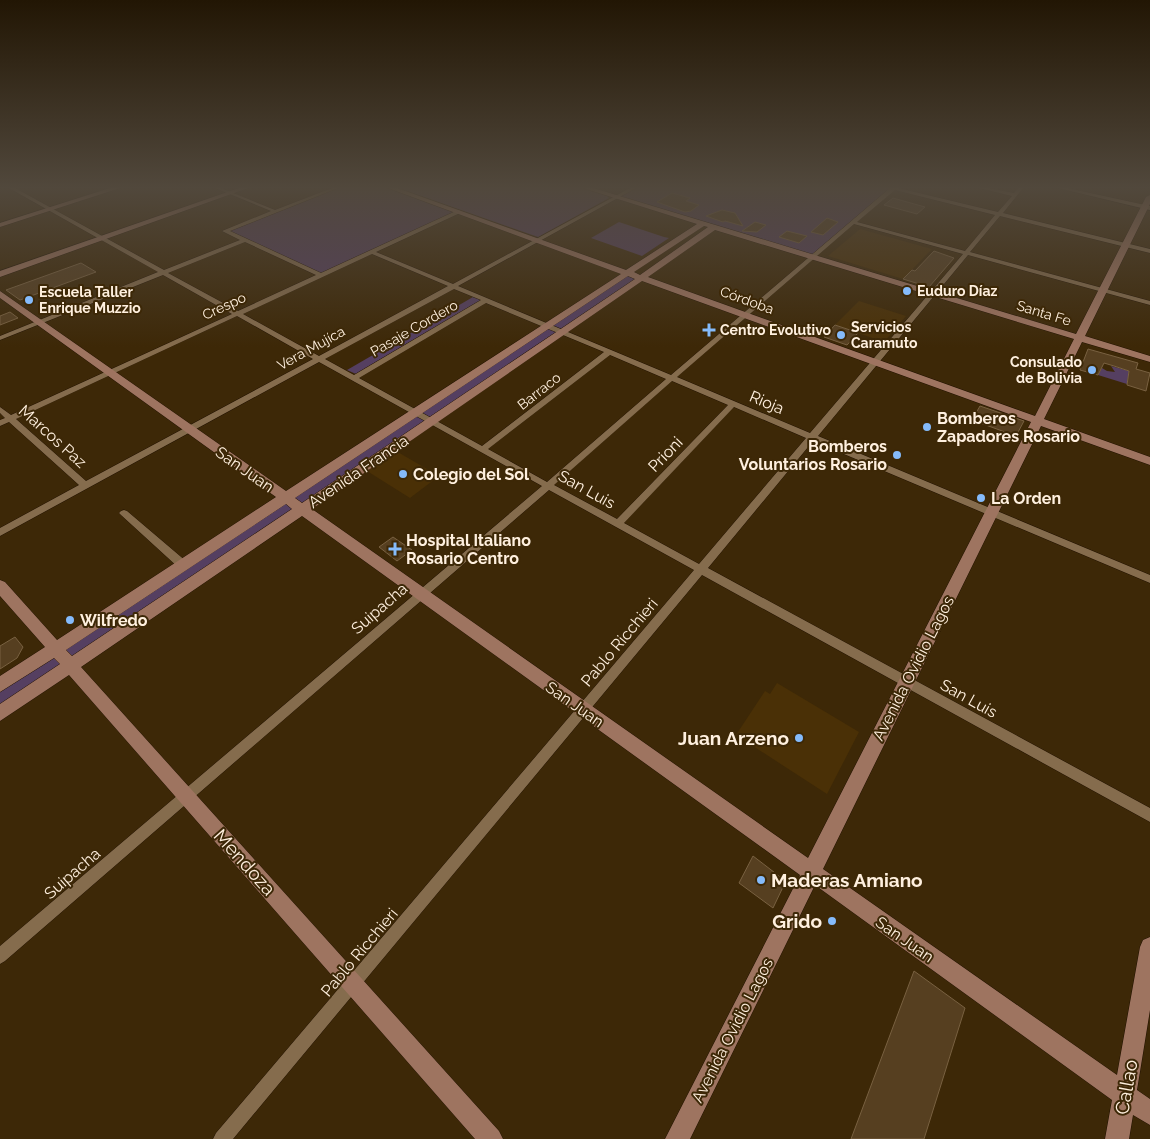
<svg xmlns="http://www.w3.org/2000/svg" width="1150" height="1139" viewBox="0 0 1150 1139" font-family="Raleway,sans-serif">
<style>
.built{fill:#4a3006}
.green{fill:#553f61}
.building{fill:#563f20;stroke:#796141}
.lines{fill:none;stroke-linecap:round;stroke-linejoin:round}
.street-casing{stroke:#211100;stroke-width:1}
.secondary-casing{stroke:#211100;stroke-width:1}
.street{fill:#856c4d;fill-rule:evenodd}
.secondary{fill:#9e7460;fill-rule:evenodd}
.poi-dot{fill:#85bbfb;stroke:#3d2807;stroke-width:2}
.labels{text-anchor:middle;stroke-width:4;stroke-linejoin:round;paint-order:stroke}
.far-poi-label{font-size:14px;font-weight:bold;fill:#fff0df;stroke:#3d2807;text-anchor:start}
.far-street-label{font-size:14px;fill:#fff0df;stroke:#3d2807}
.street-label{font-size:16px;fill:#fff0df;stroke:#3d2807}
.poi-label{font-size:16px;font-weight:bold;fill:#fff0df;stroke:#3d2807;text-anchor:start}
.near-poi-label{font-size:19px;font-weight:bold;fill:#fff0df;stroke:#3d2807;text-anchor:end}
.near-street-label{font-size:19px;fill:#fff0df;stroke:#3d2807}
</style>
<rect width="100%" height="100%" fill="#3d2807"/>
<path class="built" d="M860,229L932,249L903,279L828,256Z
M859,301L906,316L884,342L835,325Z
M396,451L439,476L410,498L367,471Z
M777,683L859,732L827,794L736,735L765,691L770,694Z"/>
<path class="green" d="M336,188H391L458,212L321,275L225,231Z
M399,188H581L607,196L609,198L538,237Z
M634,188H894L812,257L617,197Z
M619,222L664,237L669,238L642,256L591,238Z
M628,273L641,278L0,713V685Z
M473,297L481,300L356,374L347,370Z
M1111,366L1129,371L1127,384L1098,375L1102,368L1107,371L1115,372Z"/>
<path class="building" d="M672,193L690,198L686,201L699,205L691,211L685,212L657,202Z
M893,198L925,207L917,214L884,205Z
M722,210L735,213L743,226L725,221L723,222L706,216Z
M827,218L838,222L823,235L811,232Z
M755,222L766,225L757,232L742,231Z
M787,231L807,236L799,243L779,237Z
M934,251L954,258L929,287L903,279L912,270L915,271Z
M81,263L96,272L20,300L6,290Z
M10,312L18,318L0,325V316Z
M835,325L847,329L858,333L847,345L824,337Z
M1088,349L1138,363L1136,369L1150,373L1146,391L1127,385L1129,371L1114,366L1104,363L1098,375L1080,370Z
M980,406L1024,421L1016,436L972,420Z
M393,537L412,550L397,561L379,547Z
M15,637L23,647L17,658L0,669V646Z
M753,856L779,876L783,887L773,908L739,883Z
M914,971L965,1008L924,1139H851Z"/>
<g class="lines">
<defs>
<path id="street" d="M9,188H15L164,270L240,240L222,231L271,211L215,188H221L275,210L332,188H338L230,231L321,273L458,210L460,211V213L376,252L453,284L630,188H636L458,286L671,375L890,188H898L998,212L1012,196L979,188H988L1014,193L1018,188H1023L1003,213L1150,249V253L1000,216L970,252L1150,301V305L968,255L818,436L1150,575V583L813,441L708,568L1150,808V822L702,575L233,1139H213L216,1133L694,570L549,490L5,961L0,964V946L542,486L319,362L0,536V528L79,485L9,422L0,426V420L5,418L0,413V407L11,415L232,314L163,275L0,340V336L158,272ZM895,190L995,215L965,251L857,222ZM854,224L963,254L810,433L677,377ZM245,242L316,275L238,311L168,273ZM372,254L448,286L319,356L243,314ZM454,289L481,300L354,375L325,359ZM486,303L604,352L482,446L359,378ZM237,316L313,359L86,481L16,419ZM610,355L666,379L547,482L488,449ZM672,381L728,405L617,519L554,485ZM734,407L806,438L699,564L624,523Z
M1058,188H1067L1150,206V210Z
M124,510L127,511L187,562L188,565L187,568H179L121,515L119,513L121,511Z"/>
<path id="secondary" d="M110,188H120L0,227V223Z
M239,188H248L0,277V271Z
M388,188H397L626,270L697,224L583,188H593L1076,334L1146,197L1150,195V204L1085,336L1150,356V362L1082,342L1044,419L1150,457V465L1041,426L823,869L1117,1075L1140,947L1143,940L1150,937V1010L1137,1090L1150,1099V1125L1133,1115L1129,1139H1105L1112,1100L815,885L690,1139H665L800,875L302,516L81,667L499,1131L503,1139H475L69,675L0,721V704L60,664L54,658L0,692V676L45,647L0,596V580L5,582L57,640L276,497L0,298V291L286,491L621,274ZM704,226L708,227L640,275L634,272ZM715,230L1074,339L1035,416L648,277ZM628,276L635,279L302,503L295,498ZM642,281L1031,422L808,858L312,509ZM286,504L292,509L72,656L66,650Z"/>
</defs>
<use href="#street" class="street-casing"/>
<use href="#secondary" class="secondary-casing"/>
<use href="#street" class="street"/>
<use href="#secondary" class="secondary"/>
</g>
<linearGradient id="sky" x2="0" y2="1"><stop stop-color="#221604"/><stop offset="0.54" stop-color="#51483c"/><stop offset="1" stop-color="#51483c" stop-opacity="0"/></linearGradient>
<rect width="1150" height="347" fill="url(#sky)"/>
<g class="poi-dot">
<circle cx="907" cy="291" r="5"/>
<circle cx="29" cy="300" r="5"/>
<path d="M706.5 322.5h5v5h5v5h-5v5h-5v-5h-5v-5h5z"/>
<circle cx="841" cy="335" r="5"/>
<circle cx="1092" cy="370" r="5"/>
<circle cx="927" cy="427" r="5"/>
<circle cx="897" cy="455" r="5"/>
<circle cx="403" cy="474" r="5"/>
<circle cx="981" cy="498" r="5"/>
<path d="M392.5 541.5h5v5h5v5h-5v5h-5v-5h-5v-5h5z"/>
<circle cx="70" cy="620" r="5"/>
<circle cx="799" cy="738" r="5"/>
<circle cx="761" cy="880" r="5"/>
<circle cx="832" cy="921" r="5"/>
</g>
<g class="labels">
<g class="far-poi-label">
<text x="917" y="296">Euduro Díaz</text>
<text x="39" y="297">Escuela Taller<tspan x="39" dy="16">Enrique Muzzio</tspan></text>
<text x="851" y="332">Servicios<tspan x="851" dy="16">Caramuto</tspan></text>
<text x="720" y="335">Centro Evolutivo</text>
<text x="1082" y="367" text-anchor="end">Consulado<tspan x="1082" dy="16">de Bolivia</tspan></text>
</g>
<g class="far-street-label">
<text transform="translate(747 300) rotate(20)" y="5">Córdoba</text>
<text transform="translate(224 306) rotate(-25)" y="5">Crespo</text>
<text transform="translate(1044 313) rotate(17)" y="5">Santa Fe</text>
<text transform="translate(414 328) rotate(-30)" y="5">Pasaje Cordero</text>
<text transform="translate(311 348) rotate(-29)" y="5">Vera Mujíca</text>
<text transform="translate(539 391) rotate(-38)" y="5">Barraco</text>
</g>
<g class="street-label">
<text transform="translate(767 402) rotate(23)" y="6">Rioja</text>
<text transform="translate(53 436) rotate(42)" y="6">Marcos Paz</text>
<text transform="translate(665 454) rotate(-46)" y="6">Prioni</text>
<text transform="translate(245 469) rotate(35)" y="6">San Juan</text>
<text transform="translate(358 471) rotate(-34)" y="6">Avenida Francia</text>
<text transform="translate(587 489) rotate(29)" y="6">San Luis</text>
<text transform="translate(379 608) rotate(-41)" y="6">Suipacha</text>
<text transform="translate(619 642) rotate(-50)" y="6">Pablo Ricchieri</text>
<text transform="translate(913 668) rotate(-63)" y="6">Avenida Ovidio Lagos</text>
<text transform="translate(969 698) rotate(29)" y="6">San Luis</text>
<text transform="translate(575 704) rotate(35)" y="6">San Juan</text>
<text transform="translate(72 873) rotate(-41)" y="6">Suipacha</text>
<text transform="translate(905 939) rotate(35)" y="6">San Juan</text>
<text transform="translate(359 952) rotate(-50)" y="6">Pablo Ricchieri</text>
<text transform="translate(732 1030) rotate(-63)" y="6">Avenida Ovidio Lagos</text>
</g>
<g class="poi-label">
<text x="937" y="424">Bomberos<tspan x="937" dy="18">Zapadores Rosario</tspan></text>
<text x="887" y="452" text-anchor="end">Bomberos<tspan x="887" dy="18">Voluntarios Rosario</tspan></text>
<text x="413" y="480">Colegio del Sol</text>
<text x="991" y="504">La Orden</text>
<text x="406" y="546">Hospital Italiano<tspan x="406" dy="18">Rosario Centro</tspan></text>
<text x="80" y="626">Wilfredo</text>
</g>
<g class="near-poi-label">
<text x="789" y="745">Juan Arzeno</text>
<text x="771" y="887" text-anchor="start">Maderas Amiano</text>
<text x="822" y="928">Grido</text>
</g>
<g class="near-street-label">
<text transform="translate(245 862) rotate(48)" y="7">Mendoza</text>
<text transform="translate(1126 1087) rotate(-80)" y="7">Callao</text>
</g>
</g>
</svg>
